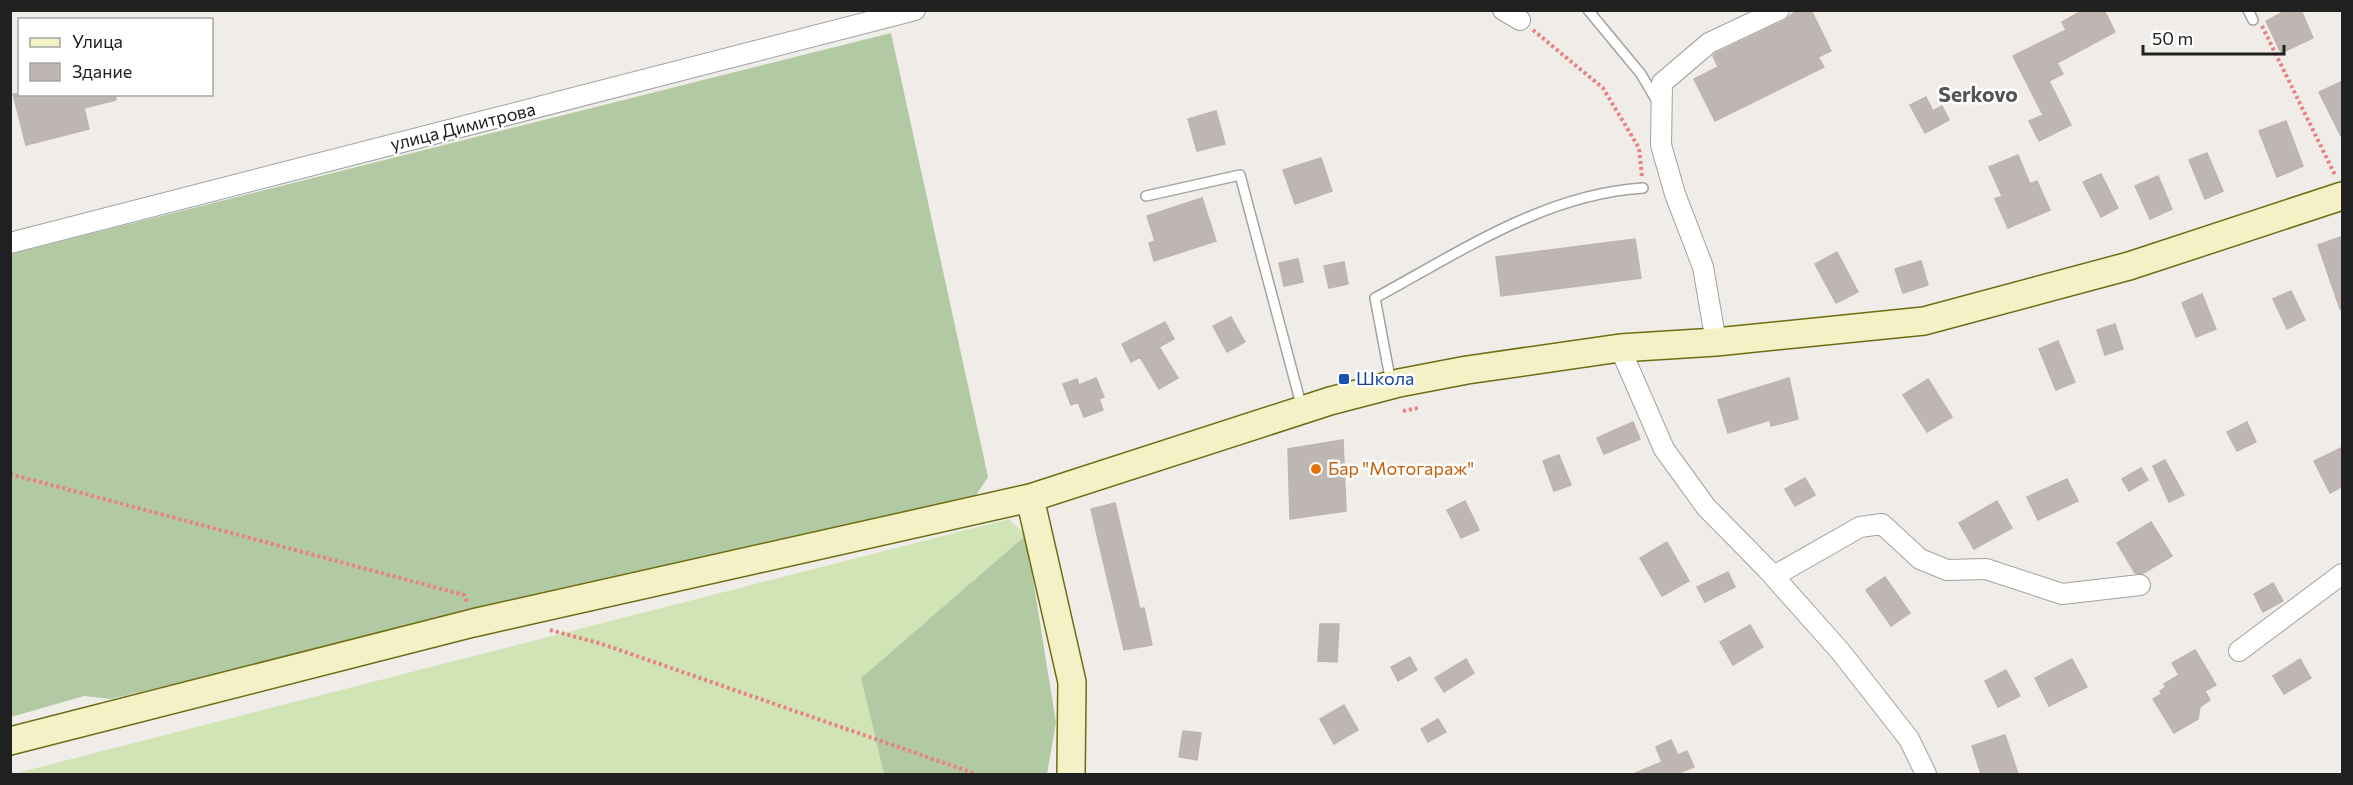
<svg xmlns="http://www.w3.org/2000/svg" width="2353" height="785" viewBox="0 0 2353 785" font-family="Commissioner,sans-serif">
<style>
.grass{fill:#d1e4b6}
.forest{fill:#b2caa3}
.building{fill:#bdb6b2;stroke:#c0b4ad;stroke-width:1.5}
.lines{fill:none;stroke-linecap:round;stroke-linejoin:round}
.lane-casing{stroke:#a2a2a2;stroke-width:12}
.street-casing{stroke:#a2a2a2;stroke-width:22}
.secondary-casing{stroke:#6d6d13;stroke-width:30}
.path{stroke:#ea8181;stroke-width:4;stroke-dasharray:3 3;stroke-linecap:butt}
.lane{stroke:#fff;stroke-width:9}
.street{stroke:#fff;stroke-width:20}
.secondary{stroke:#f3f1c5;stroke-width:27}
.transit-dot{fill:#1a4fb4;stroke:#fff;stroke-width:2}
.food-dot{fill:#e8710a;stroke:#fff;stroke-width:2}
.labels{text-anchor:middle;stroke-width:5;stroke-linejoin:round;paint-order:stroke}
.street-label{font-size:18px;fill:#212121;stroke:#fff}
.transit-label{font-size:18px;fill:#164399;stroke:#fff;text-anchor:start}
.food-label{font-size:18px;fill:#c56008;stroke:#fff;text-anchor:start}
.quarter-label{font-size:21px;font-weight:bold;fill:#545454;stroke:#fff}
</style>
<rect width="100%" height="100%" fill="#f0ede9"/>
<path class="grass" d="M1009,519L1026,535L861,678L884,774H13Z"/>
<path class="forest" d="M891,33L988,477L966,510L758,550L110,699L84,696L11,717L10,254Z
M1026,535L1056,723L1047,774H884L861,678Z"/>
<path class="building" d="M1797,10H1811L1831,51L1818,57L1824,67L1715,121L1694,79L1718,67L1713,56L1716,53L1784,21Z
M2083,10H2104L2115,32L2057,63L2063,74L2049,81L2071,125L2039,141L2029,121L2043,115L2013,56L2066,30L2062,22Z
M2287,10H2301L2313,38L2281,53L2266,21Z
M2343,81V140L2319,92Z
M13,94H115L116,100L84,108L89,129L26,145Z
M1926,97L1933,111L1942,106L1949,120L1925,133L1910,105Z
M1216,111L1225,144L1197,151L1188,119Z
M2286,121L2303,166L2277,177L2259,131Z
M2207,153L2223,191L2205,199L2189,160Z
M2018,155L2030,184L2037,181L2050,210L2008,228L1995,199L2002,196L1989,167Z
M1321,158L1332,191L1295,204L1283,170Z
M2101,174L2118,208L2101,217L2083,182Z
M2158,176L2172,209L2150,219L2135,186Z
M1202,198L1216,241L1154,261L1149,243L1155,241L1147,216Z
M2343,236V309H2340L2318,245Z
M1635,239L1641,278L1501,296L1496,257Z
M1837,252L1858,292L1836,303L1815,264Z
M1298,259L1303,282L1284,286L1279,263Z
M1921,261L1928,285L1903,293L1895,269Z
M1344,262L1348,284L1329,288L1324,266Z
M2291,291L2305,320L2287,329L2273,299Z
M2202,294L2216,329L2196,337L2182,303Z
M1231,317L1245,342L1227,352L1213,326Z
M1165,322L1174,339L1159,347L1178,378L1159,389L1140,357L1131,362L1122,344Z
M2115,324L2123,349L2105,355L2097,330Z
M2058,341L2075,382L2056,390L2039,349Z
M1096,378L1104,397L1099,399L1103,410L1084,417L1078,402L1071,405L1063,384L1077,379L1079,385Z
M1789,378L1798,419L1771,426L1770,420L1728,433L1718,400Z
M1928,379L1952,417L1927,432L1903,395Z
M1633,422L1640,439L1604,454L1597,438Z
M2247,422L2256,442L2237,451L2227,432Z
M1343,440L1346,511L1290,519L1288,449Z
M2343,447V486L2330,493L2314,461Z
M1559,455L1571,485L1554,491L1543,461Z
M2165,460L2184,495L2169,502L2153,466Z
M2141,468L2148,480L2129,491L2122,479Z
M1805,478L1815,495L1795,506L1785,489Z
M2067,479L2078,501L2038,520L2027,497Z
M1465,501L1479,530L1461,538L1447,510Z
M1997,501L2012,528L1974,549L1959,523Z
M1115,503L1140,609L1144,608L1152,645L1124,650L1091,509Z
M2151,522L2172,556L2142,574L2135,573L2117,543Z
M1667,542L1689,581L1662,596L1640,558Z
M1728,572L1735,587L1705,602L1697,587Z
M1885,577L1910,613L1891,626L1866,590Z
M2273,583L2283,601L2263,612L2254,594Z
M1320,624H1339L1337,662L1318,661Z
M1750,625L1763,647L1733,665L1720,642Z
M2195,650L2216,685L2205,691L2210,700L2200,707L2198,719L2174,733L2153,699L2162,694L2160,691L2166,687L2164,684L2179,675L2172,663Z
M1410,657L1417,670L1398,681L1391,667Z
M1466,659L1474,673L1444,692L1435,678Z
M2072,659L2087,687L2049,706L2035,678Z
M2300,659L2311,678L2284,694L2273,676Z
M2006,670L2020,696L1998,707L1985,681Z
M1344,705L1358,730L1334,744L1320,719Z
M1438,719L1446,732L1428,742L1421,729Z
M1183,731L1201,733L1197,760L1179,757Z
M2005,735L2018,774H1981L1972,746Z
M1671,740L1678,755L1687,751L1694,767L1676,774H1633L1662,762L1656,747Z"/>
<g class="lines">
<defs>
<path id="lane" d="M1588,10L1641,74L1658,103
M2248,10L2253,20
M1146,196L1240,175L1302,408
M1391,383L1375,298C1460,252 1545,194 1643,188"/>
<path id="street" d="M1503,10L1520,20
M10,243L915,10
M1716,342L1703,267L1675,194L1661,145L1662,83L1709,43L1779,10
M1620,348L1664,449L1706,507L1767,569L1840,651L1909,739L1926,774
M1774,576L1860,527L1882,524L1920,559L1947,570L1986,569L2062,594L2140,585
M2239,651L2342,574"/>
<path id="secondary" d="M1030,498L1072,682L1071,774
M10,741L473,623L1030,498L1330,401L1399,383L1467,370L1620,348L1716,342L1924,321L2129,266L2342,196"/>
</defs>
<use href="#lane" class="lane-casing"/>
<use href="#street" class="street-casing"/>
<use href="#secondary" class="secondary-casing"/>
<path class="path" d="M2262,26L2335,175
M1533,30L1603,88L1639,148L1642,177
M1403,411L1418,408
M10,474L464,595L467,602
M550,630L602,644L976,774"/>
<use href="#lane" class="lane"/>
<use href="#street" class="street"/>
<use href="#secondary" class="secondary"/>
</g>
<rect class="transit-dot" x="1338" y="373" width="12" height="12" rx="3"/>
<circle class="food-dot" cx="1316" cy="469" r="6"/>
<g class="labels">
<g class="street-label">
<text transform="translate(463 127) rotate(-14)" y="6">улица Димитрова</text>
</g>
<g class="transit-label">
<text x="1356" y="385">Школа</text>
</g>
<g class="food-label">
<text x="1328" y="475">Бар "Мотогараж"</text>
</g>
<g class="quarter-label">
<text x="1978" y="102">Serkovo</text>
</g>
</g>
<rect width="2353" height="785" fill="none" stroke="#212121" stroke-width="24"/>
<rect x="18" y="18" width="195" height="78" fill="#ffffff" stroke="#a6a6a6" stroke-width="1.5"/>
<rect x="30" y="38" width="30" height="9" fill="#f3f1c5" stroke="#a6a6a6" stroke-width="1.5"/>
<text x="72" y="48" font-size="18" fill="#212121">Улица</text>
<rect x="30" y="63" width="30" height="18" fill="#bdb6b2" stroke="#a6a6a6" stroke-width="1.5"/>
<text x="72" y="78" font-size="18" fill="#212121">Здание</text>
<path d="M2143 45v9h141v-9" fill="none" stroke="#212121" stroke-width="3"/>
<text x="2152" y="45" font-size="18" fill="#212121" stroke="#ffffff" stroke-width="4.5" paint-order="stroke">50 m</text>
</svg>
